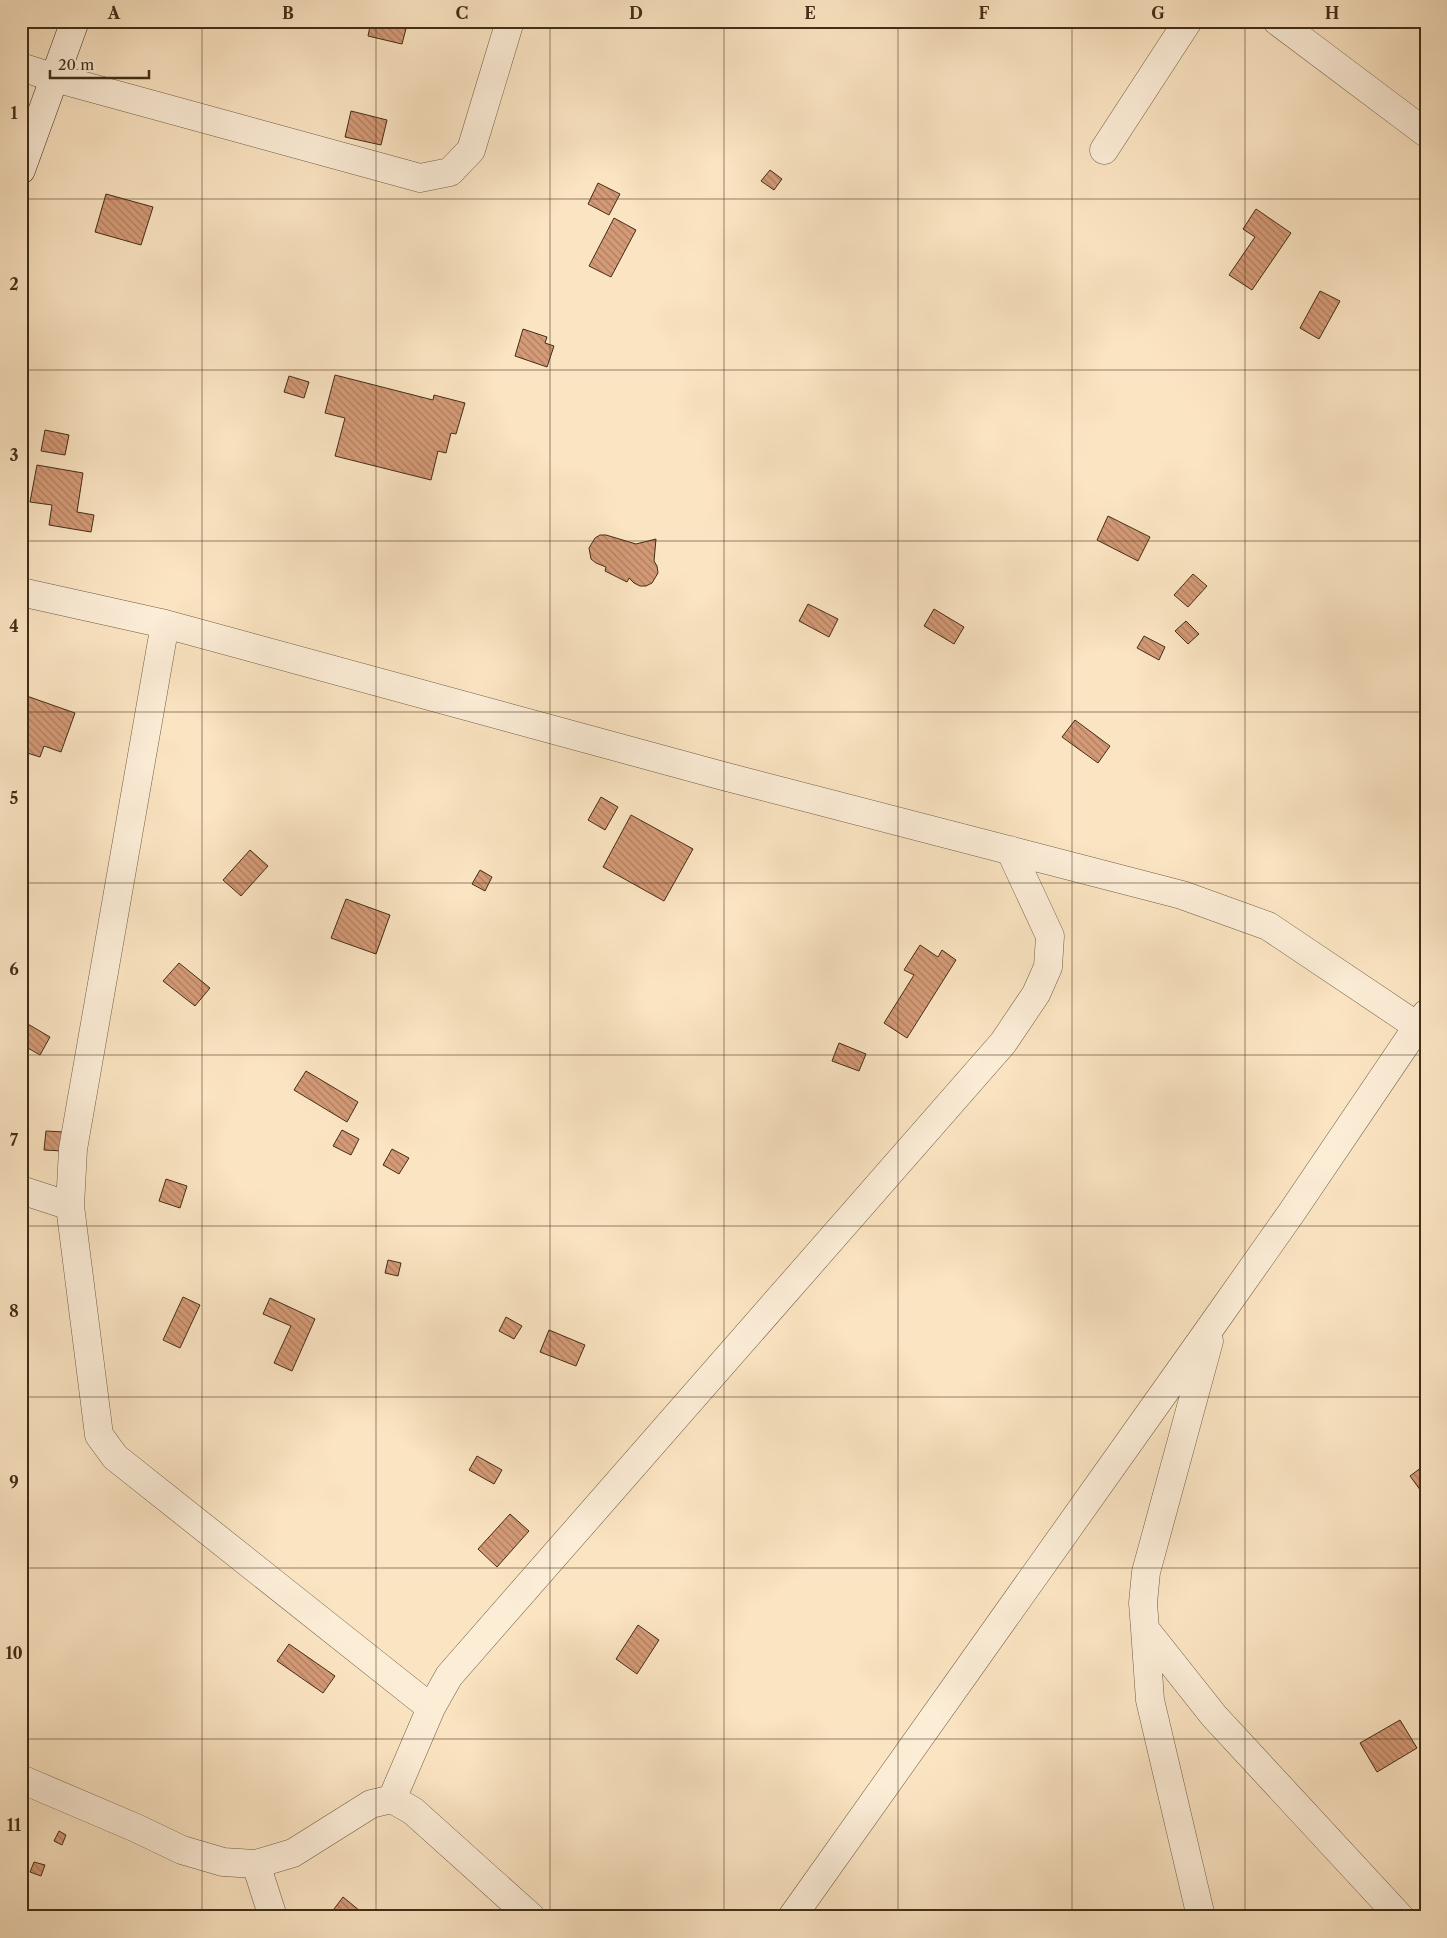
<svg xmlns="http://www.w3.org/2000/svg" width="1447" height="1938" viewBox="0 0 1447 1938" font-family="'Libre Caslon Text',serif">
<style>
.building{fill:url(#building-back-hatch);stroke:#412e16}
.lines{fill:none;stroke-linecap:round;stroke-linejoin:round}
.street-casing{stroke:#705c41;stroke-width:29}
.secondary-casing{stroke:#412e16;stroke-width:29}
.street{stroke:#fcedd7;stroke-width:28}
.secondary{stroke:#fcedd7;stroke-width:28}
.grid{fill:none;stroke:#412e16;stroke-width:1;stroke-opacity:0.55}
.neatline{fill:none;stroke:#412e16;stroke-width:2}
.grid-label{font-size:16px;text-anchor:middle;font-weight:bold;fill:#412e16}
</style>
<defs>
<pattern id="building-back-hatch" width="6" height="6" patternUnits="userSpaceOnUse" patternTransform="scale(1.25)"><rect width="6" height="6" fill="#d59a77"/><path d="M-1 5l2 2M0 0l6 6M5-1l2 2" fill="none" stroke="#ae7e61"/></pattern>
</defs>
<rect width="100%" height="100%" fill="#fbe4c2"/>
<filter id="stains"><feTurbulence type="fractalNoise" baseFrequency=".004" numOctaves="4"/><feColorMatrix values="0 0 0 0 .2 0 0 0 0 .09 0 0 0 0 .02 0 0 0 .5 -.17"/></filter>
<radialGradient id="worn" r=".72"><stop offset=".6" stop-color="#630" stop-opacity="0"/><stop offset="1" stop-color="#630" stop-opacity=".3"/></radialGradient>
<path class="building" d="M371,21H408L402,44L368,36Z
M351,111L387,120L381,145L345,137Z
M770,170L782,179L774,190L761,181Z
M598,183L620,194L609,215L588,204Z
M106,194L153,207L141,245L95,232Z
M1256,209L1291,233L1252,290L1229,275L1255,237L1243,229Z
M614,218L636,230L611,277L589,266Z
M1320,291L1340,301L1319,339L1300,328Z
M523,329L547,337L545,343L554,346L547,367L515,356Z
M335,375L433,400L434,395L465,403L456,434L451,433L446,453L438,451L431,480L335,456L345,418L325,413Z
M289,376L309,382L304,398L284,392Z
M45,430L69,435L65,455L41,451Z
M37,465L83,473L77,512L94,515L91,532L49,525L52,505L30,502Z
M1108,516L1150,537L1138,561L1097,540Z
M600,535H606L636,544L656,539L654,561L657,566L658,573L652,583L646,586H640L634,583L629,578L627,582L605,571L606,567L596,563L591,559L589,548L595,538Z
M1193,574L1207,586L1188,607L1174,595Z
M808,604L838,619L829,637L799,621Z
M934,609L964,627L954,644L924,626Z
M1186,621L1199,634L1188,644L1175,631Z
M1144,636L1165,647L1159,660L1137,648Z
M21,694L75,713L61,752L44,746L40,757L21,751Z
M1075,720L1110,746L1098,763L1062,737Z
M601,797L618,807L605,830L588,820Z
M631,815L693,849L664,901L603,867Z
M250,850L268,866L241,896L223,880Z
M480,870L492,877L485,891L472,884Z
M346,899L390,915L376,954L331,938Z
M920,945L938,957L942,950L956,960L907,1038L884,1023L914,975L904,970Z
M179,963L210,988L195,1006L163,981Z
M21,1020L50,1037L40,1055L21,1044Z
M839,1043L866,1054L859,1071L832,1061Z
M306,1071L358,1102L347,1122L294,1090Z
M342,1130L359,1139L351,1155L333,1146Z
M46,1131L64,1132L63,1151L44,1150Z
M392,1149L409,1158L399,1174L383,1165Z
M166,1179L187,1186L180,1208L159,1201Z
M388,1260L401,1263L398,1276L385,1273Z
M183,1297L200,1305L180,1348L163,1340Z
M270,1298L315,1319L292,1371L274,1363L291,1326L263,1314Z
M506,1317L522,1326L514,1339L499,1331Z
M549,1330L585,1345L576,1366L540,1352Z
M477,1456L502,1470L494,1484L469,1470Z
M1426,1464V1498L1410,1476Z
M510,1514L529,1531L497,1567L478,1549Z
M638,1625L659,1640L637,1674L616,1659Z
M289,1644L335,1676L323,1693L277,1661Z
M1400,1720L1417,1748L1377,1772L1360,1743Z
M59,1831L66,1835L62,1845L54,1841Z
M34,1862L45,1865L41,1876L30,1872Z
M343,1897L360,1911L356,1917H328Z"/>
<g class="lines">
<defs>
<path id="street" d="M1277,21L1426,133
M21,67L55,78L420,178L450,172L471,150L510,21
M1104,150L1188,21
M21,592L165,624L723,776L1182,895L1268,926L1426,1032
M165,624L73,1149L70,1206L99,1435L115,1457L431,1708
M21,1190L70,1206
M1209,1341L1146,1572L1143,1603L1145,1629L1214,1716L1400,1917
M1145,1629L1150,1700L1201,1917
M21,1779L136,1828L182,1850L223,1862L256,1864L293,1853L371,1804L392,1799L413,1811L531,1917
M392,1799L431,1708L449,1676L1003,1043L1036,994L1048,967L1050,936L1010,850
M256,1864L273,1917
M792,1917L1213,1324L1292,1212L1426,1014"/>
<path id="secondary" d="M21,170L75,21"/>
</defs>
<use href="#street" class="street-casing"/>
<use href="#secondary" class="secondary-casing"/>
<use href="#street" class="street"/>
<use href="#secondary" class="secondary"/>
</g>
<path class="grid" d="M202,21V1917M376,21V1917M550,21V1917M724,21V1917M898,21V1917M1072,21V1917M1245,21V1917M21,199H1426M21,370H1426M21,541H1426M21,712H1426M21,883H1426M21,1055H1426M21,1226H1426M21,1397H1426M21,1568H1426M21,1739H1426"/>
<rect width="1447" height="1938" fill="none" stroke="#fbe4c2" stroke-width="55"/>
<path d="M50 70v8h99v-8" fill="none" stroke="#412e16" stroke-width="2.5"/>
<text x="58" y="70" font-size="15" fill="#412e16" stroke="#fcedd7" stroke-width="4" paint-order="stroke">20 m</text>
<rect x="28" y="28" width="1392" height="1882" class="neatline"/>
<g class="grid-label">
<text x="114" y="19">A</text>
<text x="288" y="19">B</text>
<text x="462" y="19">C</text>
<text x="636" y="19">D</text>
<text x="810" y="19">E</text>
<text x="984" y="19">F</text>
<text x="1158" y="19">G</text>
<text x="1332" y="19">H</text>
<text x="14" y="119">1</text>
<text x="14" y="290">2</text>
<text x="14" y="461">3</text>
<text x="14" y="632">4</text>
<text x="14" y="804">5</text>
<text x="14" y="975">6</text>
<text x="14" y="1146">7</text>
<text x="14" y="1317">8</text>
<text x="14" y="1488">9</text>
<text x="14" y="1659">10</text>
<text x="14" y="1831">11</text>
</g>
<rect width="100%" height="100%" filter="url(#stains)"/>
<rect width="100%" height="100%" fill="url(#worn)"/>
</svg>
